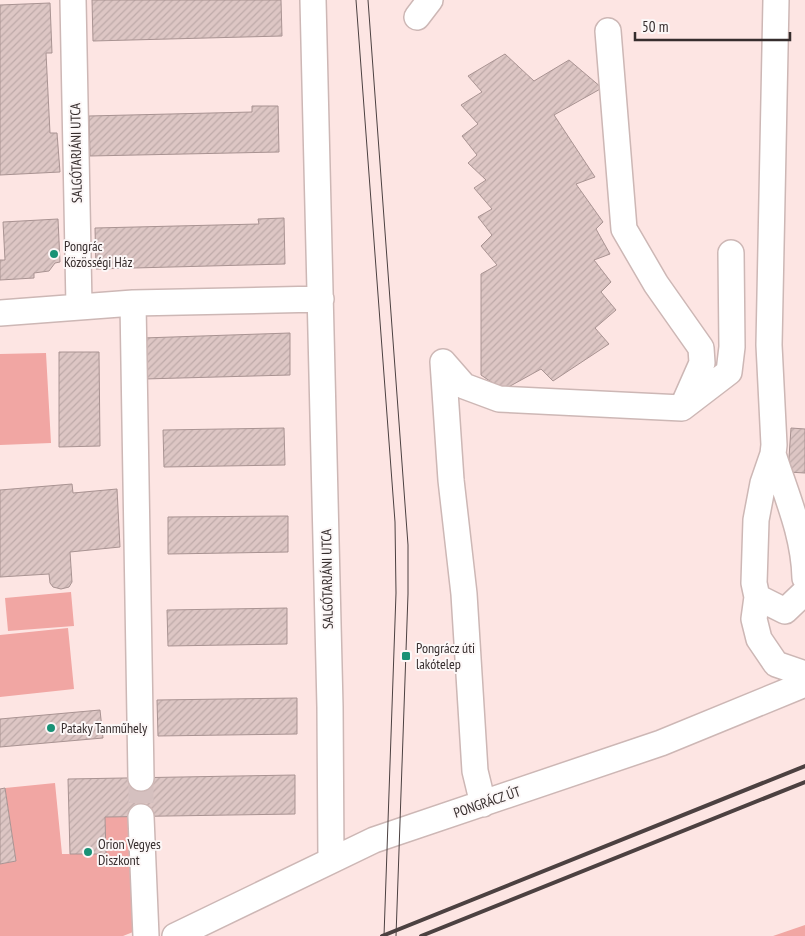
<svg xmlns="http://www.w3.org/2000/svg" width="805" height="936" viewBox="0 0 805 936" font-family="'PT Sans Narrow',sans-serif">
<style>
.green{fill:#f1a6a3}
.building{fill:url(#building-hatch);stroke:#a99392}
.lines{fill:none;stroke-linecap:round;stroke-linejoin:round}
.minor-tunnel{stroke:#d5c0bf;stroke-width:25;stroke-dasharray:25 12;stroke-linecap:butt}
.minor-casing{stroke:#cdb7b5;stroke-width:28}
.minor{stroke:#fff;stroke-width:25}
.tram{stroke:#4c4141;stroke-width:1}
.rail{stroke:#4c4141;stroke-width:4}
.poi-dot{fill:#199276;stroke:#fcf7f7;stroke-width:2}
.labels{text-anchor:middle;stroke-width:4;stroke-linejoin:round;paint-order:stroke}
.street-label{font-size:14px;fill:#362d2d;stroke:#fcf7f7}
.poi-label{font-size:14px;fill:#362d2d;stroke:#fcf7f7;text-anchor:start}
</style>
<defs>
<pattern id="building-hatch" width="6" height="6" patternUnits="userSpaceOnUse" patternTransform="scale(1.25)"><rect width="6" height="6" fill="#ddc6c4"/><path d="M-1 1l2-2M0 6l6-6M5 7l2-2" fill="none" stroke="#beaaa9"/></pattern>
</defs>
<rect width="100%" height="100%" fill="#fde5e3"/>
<path class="green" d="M46,353L51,443L0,445V354Z
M71,592L74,626L8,631L5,598Z
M68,628L74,689L0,697V635Z
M55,783L62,854H106L105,817L139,816L143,928L123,936H0V864L16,861L5,788Z
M805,925V936H773Z"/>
<path class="building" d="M92,0H281L282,36L93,41Z
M50,3L52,53H46L50,133H57L60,172L0,175V5Z
M505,54L534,81L569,60L602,88L554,115L595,177L576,184L603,222L596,229L610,254L594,260L611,282L601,292L616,310L595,328L609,344L553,381L541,369L503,390L481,375V274L497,265L481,246L492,235L478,217L492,209L474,188L486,180L468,163L477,155L462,136L478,124L461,105L482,92L468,76Z
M252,106H278L279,152L90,156L89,116L252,112Z
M284,218L285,264L96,269L95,228L259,224L258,219Z
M58,219L60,262L55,263L49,271L34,273V278L0,280V260H5L3,222Z
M290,333V375L144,379L143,338Z
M59,352H99L100,446L59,447Z
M284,428L285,465L164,467L163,430Z
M791,428L805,429V473L788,472Z
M72,484L73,493L117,489L120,547L70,552L72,582L69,587L61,589L53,587L50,583L49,574L0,577V490Z
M288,516V552L168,554V517Z
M287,608V644L168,646L167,610Z
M297,698V734L158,736L157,700Z
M100,710L103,738L0,747V719Z
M295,775V814L105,817L106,854H70L68,779Z
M5,788L16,861L0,864V789Z"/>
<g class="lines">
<path class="minor-tunnel" d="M141,778V817"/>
<defs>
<path id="minor" d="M73,0L79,306
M313,0L330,707L331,860
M776,0L769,345L774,445L773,454L763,483L756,520L754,583L757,597L754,619L759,639L776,664L805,674
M417,17L430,0
M608,31L624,229L656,284L701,348L702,363L683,406
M133,303L141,778
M0,313L133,303L321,299
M443,362L451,480L464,594L475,771L483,804
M443,362L464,386L499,399L682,408L729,372L732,347L731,253
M773,454C786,495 804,534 805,578
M757,597L785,611L805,592
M141,817L146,936
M175,936L374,840L661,743L805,684"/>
</defs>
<use href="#minor" class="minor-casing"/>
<use href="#minor" class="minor"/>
<path class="tram" d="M356,0L395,522L396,593L384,936
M368,0L408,545V594L396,936"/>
<path class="rail" d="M382,936L805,766
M421,936L805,782"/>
</g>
<g class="poi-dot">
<circle cx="54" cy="254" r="5"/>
<rect x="401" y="651" width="10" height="10" rx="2.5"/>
<circle cx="51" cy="728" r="5"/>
<circle cx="88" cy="852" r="5"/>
</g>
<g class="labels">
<g class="street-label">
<text transform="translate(76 153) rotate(-91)" y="5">SALGÓTARJÁNI UTCA</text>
<text transform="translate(327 579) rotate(-91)" y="5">SALGÓTARJÁNI UTCA</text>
<text transform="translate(487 802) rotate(-19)" y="5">PONGRÁCZ ÚT</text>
</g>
<g class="poi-label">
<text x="64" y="251">Pongrác<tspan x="64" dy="16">Közösségi Ház</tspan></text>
<text x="416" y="653">Pongrácz úti<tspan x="416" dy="16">lakótelep</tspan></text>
<text x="61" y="733">Pataky Tanműhely</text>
<text x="98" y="849">Orion Vegyes<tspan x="98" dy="16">Diszkont</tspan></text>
</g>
</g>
<path d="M635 32v8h155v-8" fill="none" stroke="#362d2d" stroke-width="2.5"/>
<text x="642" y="32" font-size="15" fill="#362d2d" stroke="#fcf7f7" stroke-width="4" paint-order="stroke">50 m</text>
</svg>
